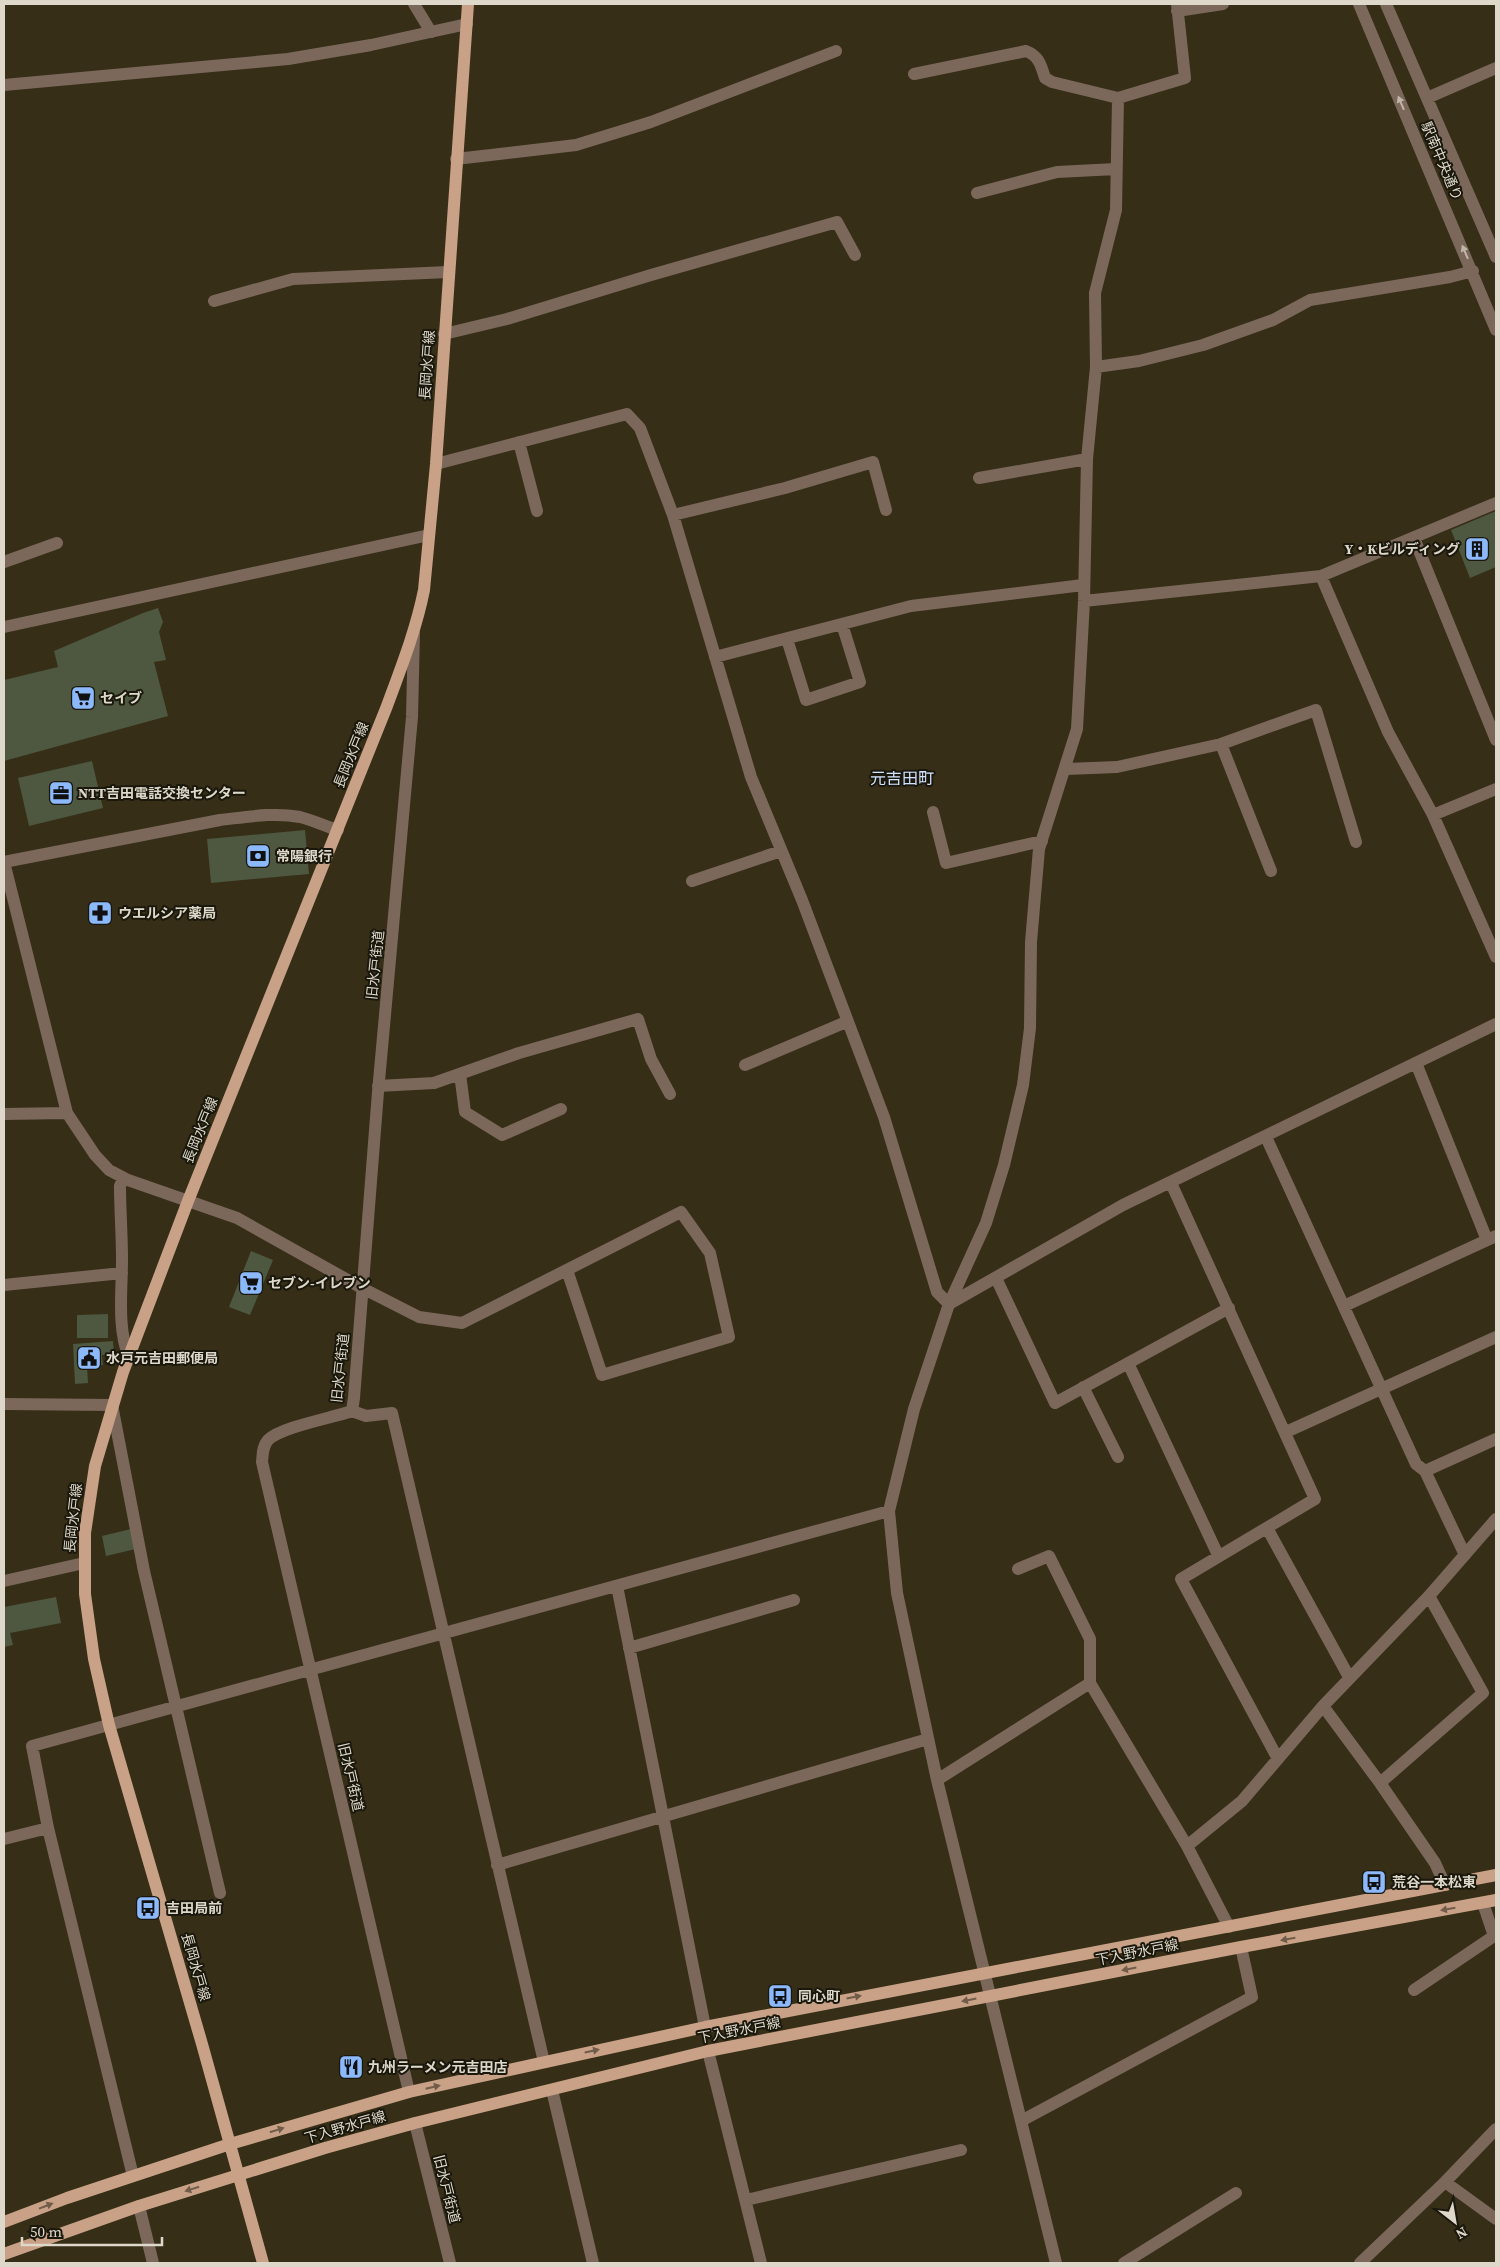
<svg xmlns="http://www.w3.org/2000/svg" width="1500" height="2267" viewBox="0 0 1500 2267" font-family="'Source Serif 4','Noto Sans JP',serif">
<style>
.building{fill:#4e573f}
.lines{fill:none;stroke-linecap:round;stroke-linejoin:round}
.minor{stroke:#7b685b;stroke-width:12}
.major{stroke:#c8a186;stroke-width:12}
.oneway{fill:#c0b6a9}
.oneway2{fill:#715c49}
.labels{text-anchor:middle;stroke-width:4;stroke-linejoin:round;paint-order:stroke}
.street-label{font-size:14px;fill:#ddd8ca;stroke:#1a170c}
.poi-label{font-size:14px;font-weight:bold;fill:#ddd8ca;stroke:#1a170c;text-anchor:start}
.quarter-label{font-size:16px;fill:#d1e2fc;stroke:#1a170c}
</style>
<rect width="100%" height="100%" fill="#362e17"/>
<path class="building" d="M1496,511V567L1470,578L1451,530Z
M158,608L163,622L159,632L166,660L154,662L168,716L4,761V680L58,667L54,651L143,613Z
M92,761L103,808L29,826L18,778Z
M305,830L309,874L211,883L207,839Z
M251,1251L273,1260L250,1315L229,1307Z
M108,1314V1338H77V1315Z
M113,1341L114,1354L102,1355L103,1365L87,1366L88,1383L75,1384L73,1344Z
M135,1528L140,1548L106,1556L102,1536Z
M56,1597L61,1623L10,1633L13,1645L4,1647V1607Z"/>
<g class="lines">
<path class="minor" d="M414,4L431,32
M1359,4L1496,330
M1386,4L1496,257
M1177,11L1223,4
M914,74L1026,51C1039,56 1041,65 1045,78L1052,82L1118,98
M4,85L288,59L371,45L467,24
M1427,98L1496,68
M456,159L576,145L651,122L836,51
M977,193L1057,172L1116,169
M214,301L293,279L448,272
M444,334L507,319L651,275L837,222L855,255
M1096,367L1139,361L1203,345L1273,320L1310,300L1450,277L1473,271
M519,442L537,511
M436,464L627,414L640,428L673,515L751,777L802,900L884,1117L937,1292L949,1304L1123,1205L1496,1024
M979,478L1087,459
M673,515L785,488L873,462L886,510
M1414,538L1496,740
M4,562L57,543
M1321,576L1388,732L1433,815L1496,957
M1084,601L1321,576L1496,503
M4,627L429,535
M787,639L806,700L860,682L842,624
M715,657L911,606L1083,585
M1221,744L1316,710L1356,842
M1066,769L1117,767L1221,744L1271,871
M933,812L946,863L1042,841
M1433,815L1496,789
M4,862L67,1113L95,1155L109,1170L128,1180L237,1218L362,1288L419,1317L462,1323L681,1212L710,1253L729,1337L602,1375L567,1270
M4,862L220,820C247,817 274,812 300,817C312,820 325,826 338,830
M692,881L781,851
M1416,1063L1487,1240
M745,1065L846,1022
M460,1074L465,1112L502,1135L561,1109
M378,1086L434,1083L519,1053L638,1019L651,1059L670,1094
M4,1114L67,1113
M1266,1137L1416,1464L1425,1471L1496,1439
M123,1178L120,1186C120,1210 122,1234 122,1259C122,1292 117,1327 129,1358
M1171,1183L1315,1499L1181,1579L1278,1759
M996,1278L1055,1403L1229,1308
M4,1285L122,1273
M1344,1306L1496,1236
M1128,1363L1218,1555
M1083,1387L1118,1457
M4,1404L112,1405L144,1571L220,1893
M352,1411L366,1416L392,1413L544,2062
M1286,1432L1496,1337
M1425,1471L1465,1555
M1267,1528L1349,1677
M1018,1569L1049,1556L1090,1639V1683
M4,1581L84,1563
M617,1586L705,2027
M629,1648L794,1600
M1323,1706L1380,1783L1435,1863L1445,1885
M937,1780L1090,1683L1187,1846L1229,1927
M1380,1783L1483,1693L1429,1596
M4,1839L48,1828
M1187,1846L1242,1801L1323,1706L1429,1596L1496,1519
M497,1865L928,1739
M1414,1990L1494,1936L1483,1903
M708,2051L761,2263
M552,2090L593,2263
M409,2092L262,1462C263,1454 262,1447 268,1440C281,1427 332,1418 352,1411L354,1398L378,1092L412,717L414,633
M1021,2121L1252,1997L1241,1947
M415,2123L450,2263
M133,2176L48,1828L32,1746L889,1511
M1445,2182L1496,2219
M746,2200L961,2150
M139,2206L153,2263
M1056,2263L937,1780L897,1593L889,1511L914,1409L949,1304L986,1223L1004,1165L1023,1085L1030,1028L1031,942L1039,849L1077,729L1084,601L1087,459L1096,367L1095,293L1116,210L1118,98L1185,78L1177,4
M1124,2263L1236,2193
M1360,2263L1445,2182L1496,2129"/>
<path class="major" d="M4,2222L67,2198L230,2144L409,2092L705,2027L1496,1875
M4,2254L139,2206L325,2148L415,2123L708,2051L1241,1947L1496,1900
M263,2263L202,2044L109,1725L94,1659L85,1594V1533L95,1466L123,1372L188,1201L387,706C401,668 416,630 424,590L436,464L468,4"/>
</g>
<defs><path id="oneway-solid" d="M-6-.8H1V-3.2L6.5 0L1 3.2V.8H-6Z" transform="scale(1.25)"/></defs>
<g class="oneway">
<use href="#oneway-solid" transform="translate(1401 103) rotate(-113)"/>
<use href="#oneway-solid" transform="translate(1465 252) rotate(-113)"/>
</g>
<g class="oneway2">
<use href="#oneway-solid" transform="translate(1448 1909) rotate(170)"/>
<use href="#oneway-solid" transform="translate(1288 1939) rotate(170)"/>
<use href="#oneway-solid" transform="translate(1129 1969) rotate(169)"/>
<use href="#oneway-solid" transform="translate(854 1997) rotate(-11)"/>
<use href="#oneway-solid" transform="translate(969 2000) rotate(169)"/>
<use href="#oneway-solid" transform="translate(592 2051) rotate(-12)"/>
<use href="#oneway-solid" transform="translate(433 2087) rotate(-13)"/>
<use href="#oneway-solid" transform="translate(277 2130) rotate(-17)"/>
<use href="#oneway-solid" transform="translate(192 2189) rotate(162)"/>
<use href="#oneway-solid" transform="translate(46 2206) rotate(-21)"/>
</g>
<defs>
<symbol id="building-square" viewBox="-11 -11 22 22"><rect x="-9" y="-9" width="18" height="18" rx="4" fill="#8cb9fc" stroke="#1a170c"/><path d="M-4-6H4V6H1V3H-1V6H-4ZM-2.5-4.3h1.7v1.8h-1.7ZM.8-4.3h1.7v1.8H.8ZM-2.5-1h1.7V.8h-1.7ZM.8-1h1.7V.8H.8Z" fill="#111"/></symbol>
<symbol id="supermarket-square" viewBox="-11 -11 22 22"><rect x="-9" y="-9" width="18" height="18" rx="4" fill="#8cb9fc" stroke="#1a170c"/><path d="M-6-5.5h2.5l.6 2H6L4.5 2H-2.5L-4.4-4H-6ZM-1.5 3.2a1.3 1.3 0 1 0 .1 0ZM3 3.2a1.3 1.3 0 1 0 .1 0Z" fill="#111"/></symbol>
<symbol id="office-square" viewBox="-11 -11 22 22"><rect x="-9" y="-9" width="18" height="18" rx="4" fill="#8cb9fc" stroke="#1a170c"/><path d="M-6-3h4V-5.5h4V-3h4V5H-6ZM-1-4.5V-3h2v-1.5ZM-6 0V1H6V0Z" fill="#111"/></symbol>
<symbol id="bank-square" viewBox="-11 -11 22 22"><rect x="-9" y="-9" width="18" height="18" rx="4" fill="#8cb9fc" stroke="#1a170c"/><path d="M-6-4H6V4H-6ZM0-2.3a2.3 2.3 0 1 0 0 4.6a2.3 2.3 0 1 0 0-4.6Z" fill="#111"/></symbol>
<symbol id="pharmacy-square" viewBox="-11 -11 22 22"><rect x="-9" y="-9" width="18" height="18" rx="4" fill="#8cb9fc" stroke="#1a170c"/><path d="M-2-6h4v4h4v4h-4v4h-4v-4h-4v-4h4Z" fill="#111"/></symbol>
<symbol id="civic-square" viewBox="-11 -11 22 22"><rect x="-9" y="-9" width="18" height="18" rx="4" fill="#8cb9fc" stroke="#1a170c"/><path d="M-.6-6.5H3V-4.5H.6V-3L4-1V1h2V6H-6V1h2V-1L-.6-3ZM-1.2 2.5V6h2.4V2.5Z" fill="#111"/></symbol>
<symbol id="bus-square" viewBox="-11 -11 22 22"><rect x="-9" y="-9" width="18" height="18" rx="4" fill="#8cb9fc" stroke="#1a170c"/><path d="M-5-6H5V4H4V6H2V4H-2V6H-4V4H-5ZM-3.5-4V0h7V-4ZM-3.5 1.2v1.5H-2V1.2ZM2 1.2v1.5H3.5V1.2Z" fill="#111"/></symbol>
<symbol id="restaurant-square" viewBox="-11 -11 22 22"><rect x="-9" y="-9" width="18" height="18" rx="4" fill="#8cb9fc" stroke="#1a170c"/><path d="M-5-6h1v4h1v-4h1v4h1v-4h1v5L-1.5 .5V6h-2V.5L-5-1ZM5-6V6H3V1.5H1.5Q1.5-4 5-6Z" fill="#111"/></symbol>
</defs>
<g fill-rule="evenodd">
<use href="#building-square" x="1463" y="535" width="28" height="28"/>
<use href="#supermarket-square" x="69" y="684" width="28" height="28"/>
<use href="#office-square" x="47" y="779" width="28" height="28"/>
<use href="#bank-square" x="244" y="842" width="28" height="28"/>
<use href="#pharmacy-square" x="86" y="899" width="28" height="28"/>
<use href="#supermarket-square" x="237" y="1269" width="28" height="28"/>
<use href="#civic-square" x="75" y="1344" width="28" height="28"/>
<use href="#bus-square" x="1360" y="1868" width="28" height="28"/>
<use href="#bus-square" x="134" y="1894" width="28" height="28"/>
<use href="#bus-square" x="766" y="1982" width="28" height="28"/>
<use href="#restaurant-square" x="337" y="2053" width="28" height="28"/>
</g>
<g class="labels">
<g class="street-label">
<text transform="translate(1442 161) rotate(67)" y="5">駅南中央通り</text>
<text transform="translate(427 365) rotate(-86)" y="5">長岡水戸線</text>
<text transform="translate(351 755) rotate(-68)" y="5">長岡水戸線</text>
<text transform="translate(375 965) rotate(-84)" y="5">旧水戸街道</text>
<text transform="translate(200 1130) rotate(-68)" y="5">長岡水戸線</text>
<text transform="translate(340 1368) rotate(-84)" y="5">旧水戸街道</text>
<text transform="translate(73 1518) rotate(-84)" y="5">長岡水戸線</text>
<text transform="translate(351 1777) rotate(77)" y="5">旧水戸街道</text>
<text transform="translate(1137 1952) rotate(-11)" y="5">下入野水戸線</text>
<text transform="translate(196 1967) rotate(74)" y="5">長岡水戸線</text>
<text transform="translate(739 2030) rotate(-11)" y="5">下入野水戸線</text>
<text transform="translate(345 2127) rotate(-16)" y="5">下入野水戸線</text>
<text transform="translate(447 2189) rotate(76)" y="5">旧水戸街道</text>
</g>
<g class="poi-label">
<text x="1460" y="554" text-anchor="end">Y・Kビルディング</text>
<text x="100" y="703">セイブ</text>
<text x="78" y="798">NTT吉田電話交換センター</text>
<text x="276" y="861">常陽銀行</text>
<text x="118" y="918">ウエルシア薬局</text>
<text x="268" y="1288">セブン-イレブン</text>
<text x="106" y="1363">水戸元吉田郵便局</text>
<text x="1392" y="1887">荒谷一本松東</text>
<text x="166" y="1913">吉田局前</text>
<text x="798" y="2001">同心町</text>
<text x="368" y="2072">九州ラーメン元吉田店</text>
</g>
<g class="quarter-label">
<text x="902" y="784">元吉田町</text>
</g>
</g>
<rect width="1500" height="2267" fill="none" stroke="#ddd8ca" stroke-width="10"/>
<g transform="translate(1455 2222) rotate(149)" stroke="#1a170c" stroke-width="4" paint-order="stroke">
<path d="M0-4L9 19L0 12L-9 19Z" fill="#ddd8ca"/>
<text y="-8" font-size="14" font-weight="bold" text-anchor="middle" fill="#ddd8ca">N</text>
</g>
<path d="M22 2237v8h140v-8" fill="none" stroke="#ddd8ca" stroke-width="2.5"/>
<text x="30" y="2237" font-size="15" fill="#ddd8ca" stroke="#1a170c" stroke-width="4" paint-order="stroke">50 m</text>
</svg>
